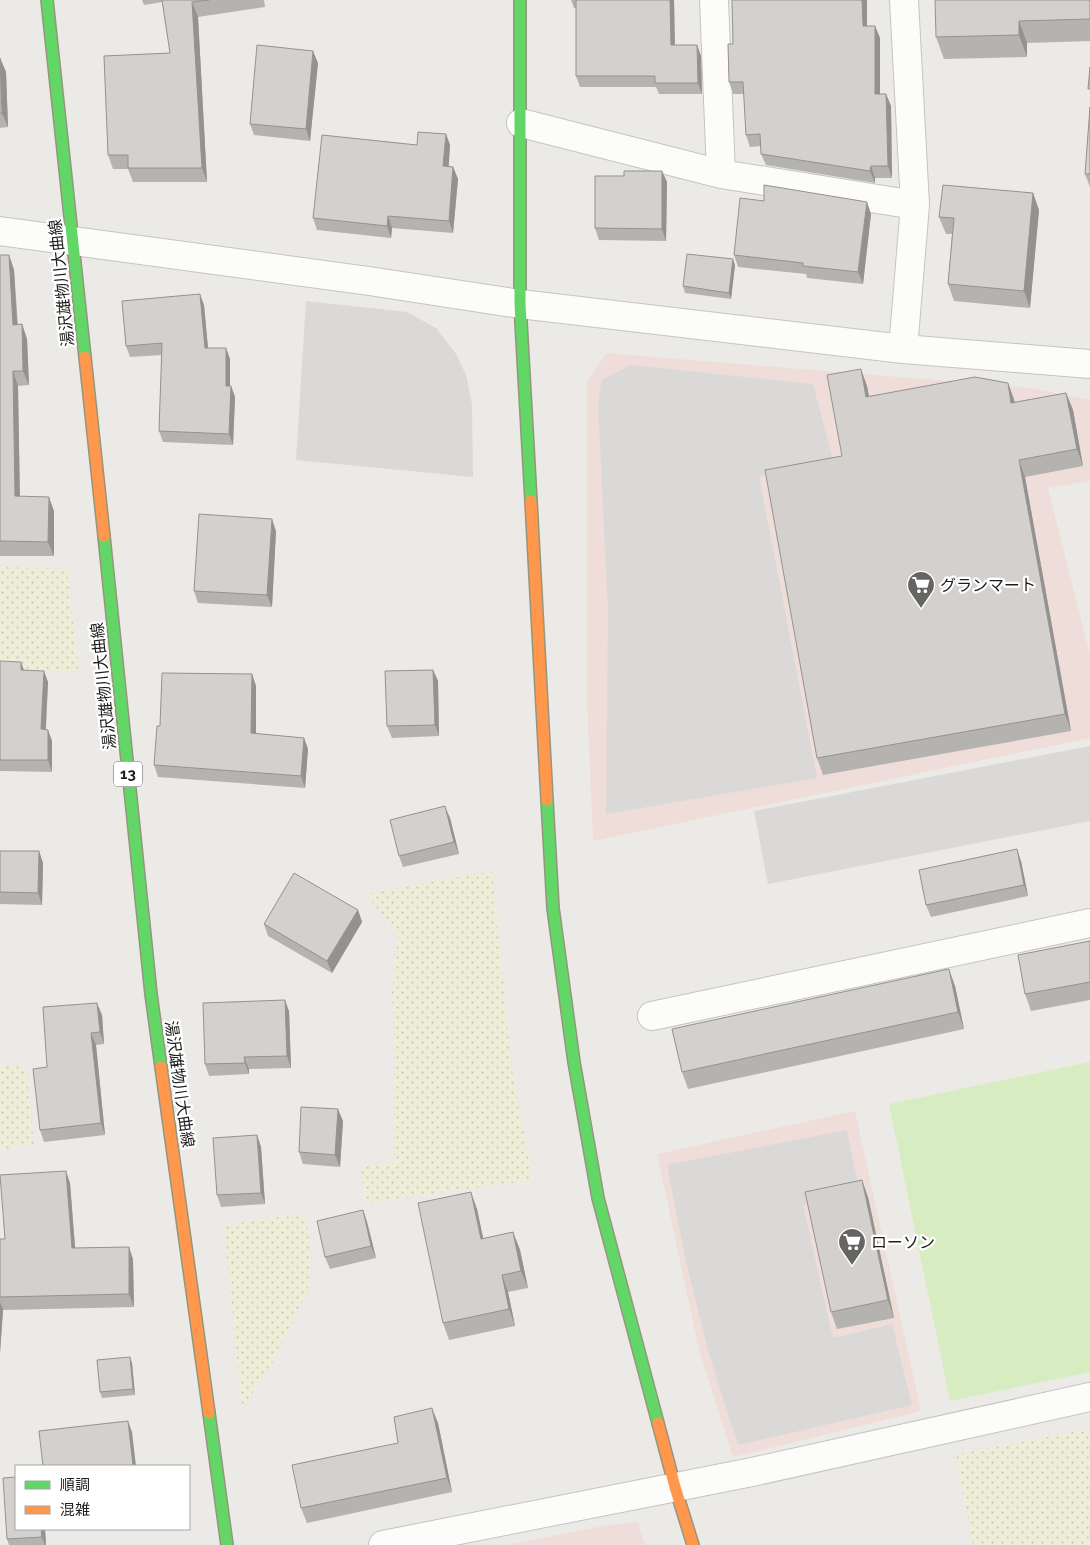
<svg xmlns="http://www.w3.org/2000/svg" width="1090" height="1545" viewBox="0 0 1090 1545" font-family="Raleway,'Noto Sans JP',sans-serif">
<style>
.commercial{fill:#efddda}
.religious{fill:#dad9d7}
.farmland{fill:url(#farmland-dots)}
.grass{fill:#d8ecc2}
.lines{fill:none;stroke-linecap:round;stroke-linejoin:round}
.street-casing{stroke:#c4c4c2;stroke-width:30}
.fast-casing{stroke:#95967d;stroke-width:14}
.slow-casing{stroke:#95967d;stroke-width:14}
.street{stroke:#fcfcfb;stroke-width:28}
.fast{stroke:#63d668;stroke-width:11}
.slow{stroke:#ff974d;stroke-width:11}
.wall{fill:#b5b3b0}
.shaded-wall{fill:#949290}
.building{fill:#d3d0cd;stroke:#949290}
.labels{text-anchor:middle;stroke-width:4.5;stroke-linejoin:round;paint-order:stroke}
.shield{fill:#fff;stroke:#616161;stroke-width:1}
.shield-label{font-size:15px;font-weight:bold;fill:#1d1d1d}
.street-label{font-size:16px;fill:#1d1d1d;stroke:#fff}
.poi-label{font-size:16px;fill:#1d1d1d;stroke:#fff;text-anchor:start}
</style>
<defs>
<pattern id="farmland-dots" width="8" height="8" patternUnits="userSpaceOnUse" patternTransform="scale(1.25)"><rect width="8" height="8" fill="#ededd8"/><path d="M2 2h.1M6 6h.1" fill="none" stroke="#cbcbb9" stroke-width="1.8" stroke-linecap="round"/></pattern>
</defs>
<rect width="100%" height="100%" fill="#eceae6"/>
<path class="commercial" d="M607,353L1030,388L1090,400V481L1048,488L1090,655V738L593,841L587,701V381Z
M855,1111L921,1411L733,1457L699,1350L657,1154Z
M638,1522L645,1545H507L602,1526Z"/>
<path class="religious" d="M306,301L407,312L436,328L456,354L466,375L472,404L473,477L296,460Z
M631,365L813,384L833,460L759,476L817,778L606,814L608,611L598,403L602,380Z
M1090,746V821L768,884L754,811Z
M847,1130L859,1190L803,1205L833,1338L892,1324L912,1405L738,1445L708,1351L686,1261L667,1165Z"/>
<path class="farmland" d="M0,567L67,569L79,671L0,669Z
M492,871L512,1070L533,1180L365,1203L361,1167L394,1163L395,1058L392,992L398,936L366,894Z
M0,1065H26L34,1144L0,1150Z
M306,1213L311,1258L308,1290L270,1368L242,1408L224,1225Z
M1090,1429V1545H973L956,1454Z"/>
<path class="grass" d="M1090,1062V1372L950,1401L889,1104Z"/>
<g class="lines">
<defs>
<path id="street" d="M714,0L721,174
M521,123L721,174L915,205
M0,231L369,281L520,304L903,349L1090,364
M903,349L915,205L904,0
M652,1016L1090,923
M383,1545L752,1472L1090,1397"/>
<path id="fast" d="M47,0L85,357
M520,0V304L531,501
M104,536L151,994L161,1067
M547,800L553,908L574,1062L598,1198L658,1423
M209,1413L227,1545"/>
<path id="slow" d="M85,357L104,536
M531,501L547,800
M161,1067L209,1413
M658,1423L675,1487L693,1545"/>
</defs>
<use href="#street" class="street-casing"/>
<use href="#fast" class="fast-casing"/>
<use href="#slow" class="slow-casing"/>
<use href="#street" class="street"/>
<use href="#fast" class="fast"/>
<use href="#slow" class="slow"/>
</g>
<path class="wall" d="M142,0H264L265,7L198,17L207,182H133L128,169H113L108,155L170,53L162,2L144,5Z
M571,0H674L675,45H697L701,56L702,94H659L656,87H580L576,76V8H574Z
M1090,0V41L1027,43V57L944,59L936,37Z
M867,26H875L880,38V94H886L891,106L892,178H875V183L766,165L761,154V146L750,147L746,135L744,94H733L729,82L733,44Z
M0,58L6,72L8,127L0,128Z
M318,63L310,141L254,135L250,124Z
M1090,107V187L1085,174Z
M446,134L450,145L448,166L453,167L458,179L453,233L392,228L391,238L317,230L313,218L417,145Z
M662,171L667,182L666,241L599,240L595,228L624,176Z
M1033,193L1039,210L1030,308L954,301L948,284L952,234H946L939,217Z
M871,214L863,284L807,278L806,274L738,267L734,255Z
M0,255H9L14,270L18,325L22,324L27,339L29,385L18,386L20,496L54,511V556H0Z
M735,265L731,299L685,293L683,286Z
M204,305L208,348H226L230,359V386H231L235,397L233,445L163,442L159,431L162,355L130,357L126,346Z
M1008,383L1015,402L1066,393L1073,410L1083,466L1025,477L1071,731L823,775L817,758L842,456L867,386L869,396Z
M276,531L272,607L198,603L194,591Z
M0,661L24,670L48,682L46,729L48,730L52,741V772L0,771Z
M433,670L438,681L439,736L392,738L387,726Z
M252,674L256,686V734L304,738L308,749L305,788L158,777L154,765L160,726Z
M450,818L459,854L403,867L399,856Z
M0,851H39L43,863L42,905L0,904Z
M1021,861L1028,896L931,917L926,905Z
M358,910L362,922L332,973L268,936L264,924Z
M1090,941V1000L1031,1011L1025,994Z
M955,986L964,1029L688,1089L682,1072Z
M289,1011L291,1068L249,1069V1074L209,1076L205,1064Z
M102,1015L104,1044L96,1045L105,1135L44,1142L40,1130L47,1067Z
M343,1121L340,1167L303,1164L299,1152Z
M257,1135L261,1147L265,1204L221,1207L217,1195Z
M70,1183L75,1248L133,1259L134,1307L3,1310L0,1353V1239H5Z
M868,1197L894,1318L837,1329L831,1312Z
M477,1209L483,1239L513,1232L520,1250L528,1288L508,1292L515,1326L449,1340L443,1323Z
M363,1210L367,1222L376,1258L330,1269L325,1257Z
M132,1363L135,1395L102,1398L100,1392Z
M438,1423L452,1492L307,1523L301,1508L398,1443Z
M16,1529H45L46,1545H9L7,1539Z"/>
<path class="shaded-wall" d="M670,0H674L675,56L671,45Z
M862,0H867V38L863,26Z
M192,2L198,17L207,182L202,168Z
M1019,21L1027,43V57L1019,35Z
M875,26L880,38V106L875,94Z
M697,45L701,56L702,94L698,83Z
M313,51L318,63L310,141L306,129Z
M0,58L6,72L8,127L2,113Z
M886,94L891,106L892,178L888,166Z
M446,134L450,145L448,178L443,166Z
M871,166L875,178V183L870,171Z
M453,167L458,179L453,233L449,221Z
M662,171L667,182L666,241L662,229Z
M1033,193L1039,210L1030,308L1024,291Z
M867,202L871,214L863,284L858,272Z
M388,216L392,228L391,238L387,226Z
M9,255L14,270L18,339L13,325Z
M733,259L735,265L731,299L729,293Z
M200,294L204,305L209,359L205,348Z
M22,324L27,339L29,385L23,371Z
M226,348L230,359V397L226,386Z
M861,369L867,386L872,414L866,397Z
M13,371L18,386L20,510L15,496Z
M1008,383L1014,400L1018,420L1011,403Z
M231,386L235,397L233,445L229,434Z
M1066,393L1073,410L1083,466L1077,449Z
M1019,460L1025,477L1071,731L1065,714Z
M49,497L54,511V556L48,542Z
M272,519L276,531L272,607L267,595Z
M21,662L25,673L21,670Z
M433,670L438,681L439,736L435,725Z
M44,671L48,682L45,741L41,729Z
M252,674L256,686V745L251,733Z
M48,730L52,741V772L48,760Z
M304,738L308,749L305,788L301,776Z
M445,806L450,818L459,854L454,842Z
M1017,849L1021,861L1028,896L1024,885Z
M39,851L43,863L42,905L38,893Z
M358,910L362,922L332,973L327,961Z
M949,969L955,986L964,1029L958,1012Z
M285,1000L289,1011L291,1068L287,1056Z
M97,1003L102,1015L104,1044L100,1032Z
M91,1033L96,1045L105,1135L101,1123Z
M244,1057L249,1069V1074L245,1063Z
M338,1109L343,1121L340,1167L335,1155Z
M257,1135L261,1147L265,1204L261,1193Z
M66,1171L70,1183L76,1260L72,1248Z
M862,1180L868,1197L894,1318L888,1300Z
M471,1192L477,1209L487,1256L481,1239Z
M363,1210L367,1222L376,1258L371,1246Z
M513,1232L520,1250L528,1288L521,1271Z
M129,1247L133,1259L134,1307L129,1294Z
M502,1275L508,1292L515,1326L509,1309Z
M0,1302L3,1310L0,1353Z
M130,1357L132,1363L135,1395L133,1389Z
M432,1408L438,1423L452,1492L447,1478Z
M128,1421L132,1432L136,1466H133Z
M41,1529H45L46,1545H45L42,1537Z"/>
<path class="building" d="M162,0H209L192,2L202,168H128V155H108L104,56L170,53Z
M576,0H670L671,45H697L698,83H655V76H576Z
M732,0H862L863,26H875V94H886L888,166H871L870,171L761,154L760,134L746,135L743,82H729L728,44H733Z
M935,0H1090V19L1019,21V35L936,37Z
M257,45L313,51L306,129L250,124Z
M0,58L2,113H0Z
M1090,67V89H1088Z
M1090,107V174H1085Z
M418,132L446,134L443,166L453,167L449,221L388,216L387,226L313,218L322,135L417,145Z
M624,171H662V229L595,228V176H624Z
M764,185L867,202L858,272L803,266V263L734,255L740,198L764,201Z
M943,185L1033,193L1024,291L948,284L954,218L939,217Z
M687,254L733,259L729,293L683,286Z
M0,255H9L13,325L22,324L23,371H13L15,496L49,497L48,542L0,541Z
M200,294L205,348H226V386H231L229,434L159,431L162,343L126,346L122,301Z
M861,369L866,397L975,377L1008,383L1011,403L1066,393L1077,449L1019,460L1065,714L817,758L765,470L842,456L827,375Z
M199,514L272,519L267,595L194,591Z
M0,661L21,662V670L44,671L41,729L48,730V760H0Z
M433,670L435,725L387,726L385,671Z
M162,673L252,674L251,733L304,738L301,776L154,765L157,726H160Z
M445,806L454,842L399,856L390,820Z
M1017,849L1024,885L926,905L919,870Z
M0,851H39L38,893L0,892Z
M294,873L358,910L327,961L264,924Z
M1090,941V982L1025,994L1018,955Z
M949,969L958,1012L682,1072L672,1029Z
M285,1000L287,1056L244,1057L245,1063L205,1064L203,1003Z
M97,1003L100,1032L91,1033L101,1123L40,1130L33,1069L47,1067L43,1007Z
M301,1107L338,1109L335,1155L299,1152Z
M257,1135L261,1193L217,1195L213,1138Z
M66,1171L72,1248L129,1247V1294L0,1297V1239H5L0,1175Z
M862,1180L888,1300L831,1312L805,1192Z
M471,1192L481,1239L513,1232L521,1271L502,1275L509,1309L443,1323L418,1203Z
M363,1210L371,1246L325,1257L317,1221Z
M130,1357L133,1389L100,1392L97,1360Z
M432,1408L447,1478L301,1508L292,1465L398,1443L394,1417Z
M128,1421L133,1466H43L39,1431Z
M16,1477V1529H41L42,1537L7,1539L3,1478Z"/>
<defs>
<symbol id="supermarket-pin" viewBox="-11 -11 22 30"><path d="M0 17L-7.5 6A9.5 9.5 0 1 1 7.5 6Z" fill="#656563" stroke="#fff"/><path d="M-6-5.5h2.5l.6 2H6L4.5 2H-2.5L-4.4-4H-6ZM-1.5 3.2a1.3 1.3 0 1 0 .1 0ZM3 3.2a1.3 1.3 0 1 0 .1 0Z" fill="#fff"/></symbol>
</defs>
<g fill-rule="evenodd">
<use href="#supermarket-pin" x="905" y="569" width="32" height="43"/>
<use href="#supermarket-pin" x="836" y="1226" width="32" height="43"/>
</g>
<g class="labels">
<rect class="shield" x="114" y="761.5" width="28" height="25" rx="4"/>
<g class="shield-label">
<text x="128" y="779">13</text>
</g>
<g class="street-label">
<text transform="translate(61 283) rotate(-96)" y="6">湯沢雄物川大曲線</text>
<text transform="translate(103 686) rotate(-96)" y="6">湯沢雄物川大曲線</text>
<text transform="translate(180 1084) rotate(82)" y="6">湯沢雄物川大曲線</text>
</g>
<g class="poi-label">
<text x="940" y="591">グランマート</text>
<text x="871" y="1248">ローソン</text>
</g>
</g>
<rect x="15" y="1465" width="175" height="65" fill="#ffffff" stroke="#a5a5a5"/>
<rect x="25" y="1481" width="25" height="8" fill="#63d668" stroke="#a5a5a5"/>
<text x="60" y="1490" font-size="15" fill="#1d1d1d">順調</text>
<rect x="25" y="1506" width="25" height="8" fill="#ff974d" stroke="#a5a5a5"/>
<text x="60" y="1515" font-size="15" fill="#1d1d1d">混雑</text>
</svg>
